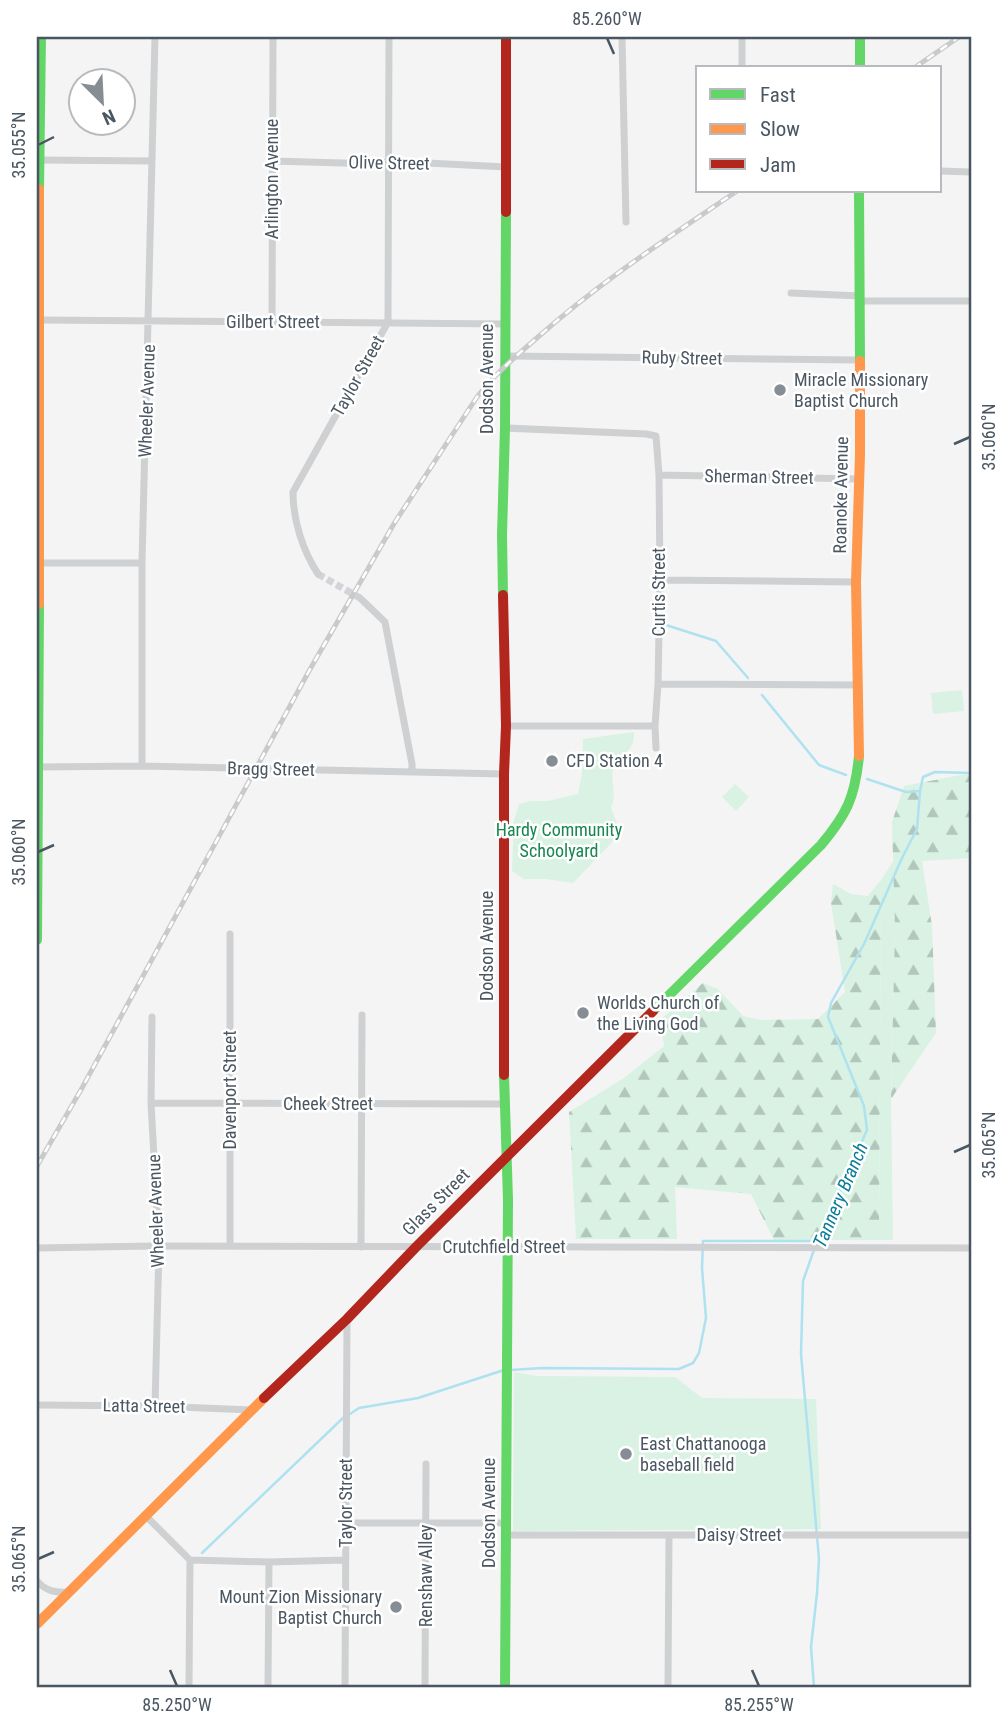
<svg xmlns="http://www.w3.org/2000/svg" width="1008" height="1724" viewBox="0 0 1008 1724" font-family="'Roboto Condensed',sans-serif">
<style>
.green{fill:#d9f2e3}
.forest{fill:url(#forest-firs)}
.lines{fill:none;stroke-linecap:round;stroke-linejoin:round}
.stream{stroke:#aee2f0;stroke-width:2.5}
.street-tunnel{stroke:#d2d4d7;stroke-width:7;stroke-dasharray:7 3.5;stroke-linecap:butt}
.street{stroke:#ced0d2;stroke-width:7}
.fast{stroke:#63d668;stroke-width:10}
.slow{stroke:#ff974d;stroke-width:10}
.jam{stroke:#b3261e;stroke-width:10}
.rail-casing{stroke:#c9cacc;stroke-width:5}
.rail{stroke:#fff;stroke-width:2.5;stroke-dasharray:8;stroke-linecap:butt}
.ticks{fill:none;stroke:#4a5661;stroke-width:2.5}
.poi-dot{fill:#868d94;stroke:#fff;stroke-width:2.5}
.labels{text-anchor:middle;stroke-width:5;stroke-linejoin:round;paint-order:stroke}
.street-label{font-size:18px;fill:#4a5661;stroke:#fff}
.poi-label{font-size:18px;fill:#4a5661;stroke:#fff;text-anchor:start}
.park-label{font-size:18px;fill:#17864f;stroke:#fff}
.water-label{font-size:19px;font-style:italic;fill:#0c7c9b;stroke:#fff}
.neatline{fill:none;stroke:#4a5661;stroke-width:2.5}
.ticks-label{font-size:18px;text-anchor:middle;fill:#4a5661}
</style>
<defs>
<pattern id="forest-firs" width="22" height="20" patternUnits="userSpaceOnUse" patternTransform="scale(1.75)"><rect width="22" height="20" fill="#d9f2e3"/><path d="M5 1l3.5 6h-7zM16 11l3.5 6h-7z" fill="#b2c7bb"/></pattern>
</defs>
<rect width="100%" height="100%" fill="#f4f4f4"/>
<path class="green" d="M962,690L964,711L933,714L931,693Z
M634,732C635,754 621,750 615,764C608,778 618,794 611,808L621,833L573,883L546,879H524L512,871L514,820L519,804L530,801H548L578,794L582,773L583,739Z
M735,784L749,797L736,811L722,797Z
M894,860L895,927L891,1099L893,1240H879L881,880Z
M514,1372L536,1376L675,1377L702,1398L816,1399L821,1529L513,1531Z"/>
<path class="forest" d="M971,773V858L922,861L932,926L936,1033L891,1099L895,927L892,822L904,786Z
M881,880L879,1240H774L751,1194L675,1187L677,1239H576L569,1112L624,1078L664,1046L660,1020L703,983L718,989L743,1016L761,1020L818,1019L845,992L831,903L833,884L851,894L868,896Z"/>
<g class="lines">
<path class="stream" d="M666,625L716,641L748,678
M762,695L819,765L846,775
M867,779L906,792L920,791
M511,1370L542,1368L679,1369L693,1363L699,1353L706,1318L702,1268L703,1241H819
M350,1414L359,1408L418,1398L504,1370
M202,1553L344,1417
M814,1687L811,1647L817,1593L819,1559L801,1354L803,1281L815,1247L867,1130L864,1106L828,1017L831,1003L864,944L902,858L917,829L920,791L923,777L935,772L971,773"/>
<path class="street-tunnel" d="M318,574L360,598"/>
<path class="street" d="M622,37L626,222
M742,68V37
M39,160L152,161
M272,161L378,164L388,161L506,167
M940,171L971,172
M791,293L860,296
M859,301H971
M40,320L505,324
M272,322L273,37
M505,356L859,360
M505,428L646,434L656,436L659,475L660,580L658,684L655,726L656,748
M659,475L858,479
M37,563H142
M318,574C303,551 293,521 293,492L388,322L389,37
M660,580L856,582
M360,598L385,622L412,764V771
M658,684L857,685
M506,726H655
M142,766V563L155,37
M38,767L142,766L504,774
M152,1017L151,1103L159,1247L155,1406
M151,1103L504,1104
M230,1246V934
M361,1247L362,1015
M37,1248L152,1246L971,1248
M37,1405L155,1406L251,1410
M146,1516L190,1560L269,1562L345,1560
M346,1523H506
M506,1535H971
M37,1581C46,1591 55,1593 68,1592
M189,1687L190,1560
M268,1687L269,1562
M345,1687L347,1320
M425,1687L426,1464
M668,1687L669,1535"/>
<path class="fast" d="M860,37V68
M39,189L41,37
M859,191L860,361
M503,595L502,535L505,428L506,212
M37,940L39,604
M653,1011L821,845C847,814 855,797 859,756
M504,1075L508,1200L505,1687"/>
<path class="slow" d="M39,604V189
M859,756L856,582L860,454V361
M37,1624L264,1398"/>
<path class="jam" d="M506,212V37
M503,595L506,726L504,774V1075
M264,1398L347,1319L416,1247L653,1011"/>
<defs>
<path id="rail" d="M914,68L959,37
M37,1166L82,1088L309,671L395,522L477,397C495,374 516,356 538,337C601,281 668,238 737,191"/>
</defs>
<use href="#rail" class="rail-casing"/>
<use href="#rail" class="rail"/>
</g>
<path class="ticks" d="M607,38L614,54M38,145L54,137M954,444L970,437M38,852L54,845M954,1152L970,1145M38,1559L54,1552M170,1670L177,1686M752,1670L759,1686"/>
<g class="poi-dot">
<circle cx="780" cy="390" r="7"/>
<circle cx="552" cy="761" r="7"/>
<circle cx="583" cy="1013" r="7"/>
<circle cx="626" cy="1454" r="7"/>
<circle cx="396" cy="1607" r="7"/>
</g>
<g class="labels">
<g class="street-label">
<text transform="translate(389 163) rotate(1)" y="6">Olive Street</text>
<text transform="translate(272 179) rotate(-90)" y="6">Arlington Avenue</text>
<text x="273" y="328">Gilbert Street</text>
<text transform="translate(682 358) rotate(1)" y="6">Ruby Street</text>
<text transform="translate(358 376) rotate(-61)" y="6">Taylor Street</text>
<text transform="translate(487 379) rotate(-90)" y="6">Dodson Avenue</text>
<text transform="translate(147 401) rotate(-88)" y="6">Wheeler Avenue</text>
<text transform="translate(759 477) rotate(1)" y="6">Sherman Street</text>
<text transform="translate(841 495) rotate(-89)" y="6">Roanoke Avenue</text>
<text transform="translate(659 592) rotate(-90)" y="6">Curtis Street</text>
<text transform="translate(271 769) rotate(1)" y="6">Bragg Street</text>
<text transform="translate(487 946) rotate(-90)" y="6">Dodson Avenue</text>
<text transform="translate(230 1090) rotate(-90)" y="6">Davenport Street</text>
<text x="328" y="1110">Cheek Street</text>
<text transform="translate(436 1202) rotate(-45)" y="6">Glass Street</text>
<text transform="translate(156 1211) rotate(-92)" y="6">Wheeler Avenue</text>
<text x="504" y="1253">Crutchfield Street</text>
<text transform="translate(144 1406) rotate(1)" y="6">Latta Street</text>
<text transform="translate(346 1503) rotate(-90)" y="6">Taylor Street</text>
<text transform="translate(489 1513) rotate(-90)" y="6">Dodson Avenue</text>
<text x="739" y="1541">Daisy Street</text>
<text transform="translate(426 1576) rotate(-90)" y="6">Renshaw Alley</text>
</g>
<g class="poi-label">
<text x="794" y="386">Miracle Missionary<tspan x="794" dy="21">Baptist Church</tspan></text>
<text x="566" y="767">CFD Station 4</text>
<text x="597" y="1009">Worlds Church of<tspan x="597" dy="21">the Living God</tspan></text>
<text x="640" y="1450">East Chattanooga<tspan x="640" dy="21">baseball field</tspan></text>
<text x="382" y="1603" text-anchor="end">Mount Zion Missionary<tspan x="382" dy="21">Baptist Church</tspan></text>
</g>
<g class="park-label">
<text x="559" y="836">Hardy Community<tspan x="559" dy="21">Schoolyard</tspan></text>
</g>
<g class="water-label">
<text transform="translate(840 1195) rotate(-67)" y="7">Tannery Branch</text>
</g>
</g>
<rect width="1008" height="1724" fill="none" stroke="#ffffff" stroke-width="77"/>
<rect x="696" y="66" width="245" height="126" fill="#ffffff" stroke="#b7bbc0" stroke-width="2"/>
<rect x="710" y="89" width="35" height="10" fill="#63d668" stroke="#b7bbc0" stroke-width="2"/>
<text x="760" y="102" font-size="21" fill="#4a5661">Fast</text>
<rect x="710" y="124" width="35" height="10" fill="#ff974d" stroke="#b7bbc0" stroke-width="2"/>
<text x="760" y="136" font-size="21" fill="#4a5661">Slow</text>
<rect x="710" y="159" width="35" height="10" fill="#b3261e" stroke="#b7bbc0" stroke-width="2"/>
<text x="760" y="172" font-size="21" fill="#4a5661">Jam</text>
<g transform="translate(102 102) rotate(156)"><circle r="33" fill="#ffffff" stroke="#b7bbc0" stroke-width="2"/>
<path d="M0-5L12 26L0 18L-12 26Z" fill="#868d94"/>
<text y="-10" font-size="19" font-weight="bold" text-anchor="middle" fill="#4a5661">N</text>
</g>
<rect x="38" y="38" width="932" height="1648" class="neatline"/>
<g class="ticks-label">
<text x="607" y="25">85.260°W</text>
<text transform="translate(19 145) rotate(-90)" y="6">35.055°N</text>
<text transform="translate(989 437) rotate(-90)" y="6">35.060°N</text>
<text transform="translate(19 852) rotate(-90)" y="6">35.060°N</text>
<text transform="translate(989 1145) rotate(-90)" y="6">35.065°N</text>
<text transform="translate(19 1559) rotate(-90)" y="6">35.065°N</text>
<text x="177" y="1711">85.250°W</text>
<text x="759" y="1711">85.255°W</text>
</g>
</svg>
